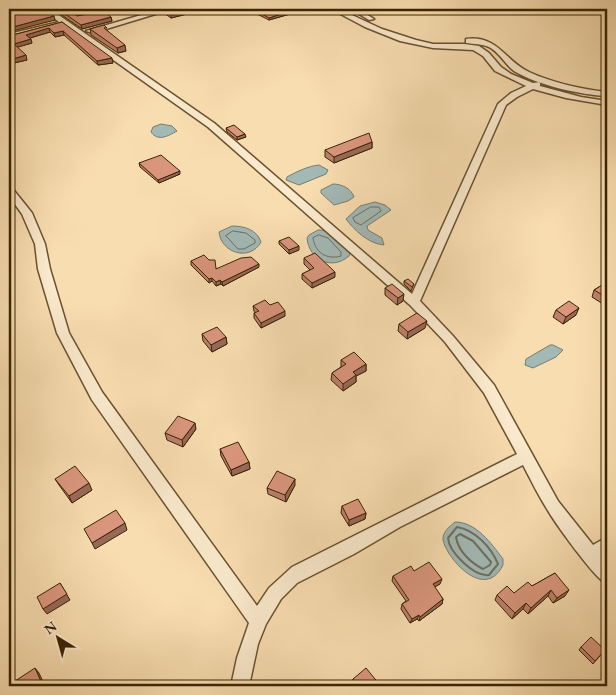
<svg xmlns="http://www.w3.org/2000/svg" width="616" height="695" viewBox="0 0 616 695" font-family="'EB Garamond',serif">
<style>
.water{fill:#a2b9b6;stroke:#787d6e}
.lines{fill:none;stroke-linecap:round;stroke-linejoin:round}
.shore-far1{stroke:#6e6e5c;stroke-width:1}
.shore{stroke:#6e6e5c;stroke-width:2}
.minor-casing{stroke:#6a522e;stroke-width:3}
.minor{fill:#fae9cc;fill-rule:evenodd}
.wall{fill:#bb816c;stroke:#3a2403}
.shaded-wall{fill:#996958;stroke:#3a2403}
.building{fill:#da967d;stroke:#3a2403}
</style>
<rect width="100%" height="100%" fill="#f8ddb0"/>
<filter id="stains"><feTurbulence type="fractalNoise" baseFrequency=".004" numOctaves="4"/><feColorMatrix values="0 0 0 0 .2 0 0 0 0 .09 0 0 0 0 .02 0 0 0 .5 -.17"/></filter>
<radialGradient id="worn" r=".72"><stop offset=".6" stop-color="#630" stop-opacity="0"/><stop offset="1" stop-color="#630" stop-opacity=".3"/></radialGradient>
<path class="water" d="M161,124L172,126L177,131C168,136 158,142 151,132L153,127Z
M319,165L328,170L326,174L299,185L286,180L287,177C296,172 308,166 319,165Z
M333,184C341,184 351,188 354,197L348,201L334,205L321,193V190Z
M375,202L385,205L391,210L367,226L368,230L382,238L384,245C369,244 354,230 346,219L360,206Z
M232,226C245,226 257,230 261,242C250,262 221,253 219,232Z
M318,230C331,229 341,245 350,254L349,256C332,271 309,260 307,238L309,235Z
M550,345H553L563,350L556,357L533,368L525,365L526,359Z
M455,522C476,522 491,543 503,559V565C483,605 441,551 443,537C445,530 449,527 455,522Z"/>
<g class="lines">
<path class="shore-far1" d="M371,207H379L381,211L361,225L355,222L353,218Z
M233,231L246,233L255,240V243L244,249H238L226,236Z
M319,235L328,238L341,252V256C327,260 315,253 313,238Z"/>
<path class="shore" d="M457,527C475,530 491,547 498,564L489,575C474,577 449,552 448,538Z
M460,534L473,541L491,562L490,565L483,569C471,563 458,551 456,537Z"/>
<defs>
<path id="minor" d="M43,9H50L214,123L412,294L498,104L511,93L526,86L495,71L483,56L473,50L433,48L400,41L365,27L331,9H339L382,29L416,40L433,44H464L479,46L489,53L501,67L511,74L533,83L540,82V86L581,97L607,101V105L566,98L533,89L517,97L506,105L420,301L453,336L494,385L558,501L593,545L607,537V553L602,557L607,563V584C596,580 555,523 547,509C538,495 531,480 523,465L400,527L354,554L297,583L281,599L266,624L258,644L249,686H231L237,658L249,623L92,400L57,333L38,269L35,244L22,214L9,196V187L12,188L32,213L45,244L50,269L69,333L102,392L257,606L269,588L292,567L517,454L484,393L445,342L410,305L208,127L64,25L9,38V34L59,22Z
M162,9H172L93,33L86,31Z
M351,9H358L374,19L369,20Z
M466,39C498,35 505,61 529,72C553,83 581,89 607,92V96C581,95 537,85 514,71C505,64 500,53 489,47C482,44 474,44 466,43Z"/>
</defs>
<use href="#minor" class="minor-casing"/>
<use href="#minor" class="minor"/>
</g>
<path class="wall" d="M53,9H68L77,16L111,17L112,21L82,29Z
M164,9L203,10L171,18L164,13Z
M257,11H290V14L269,20L257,14Z
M62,22L113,63L98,65L64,35L55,37L50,32L30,38L32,43L17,47L27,60L14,63L9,58V36Z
M90,29L108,31L126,51L118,53L91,35Z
M226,128L246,137L237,140L227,132Z
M372,142V148L334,163L325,157V150Z
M139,163L180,174L159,183L140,167Z
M279,241L299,250L289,254L279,244Z
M304,258L335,277L312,288L302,279V274L310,270L304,264Z
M191,261L216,269L259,267L223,286L221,284L216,286L212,281L209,283L191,265Z
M404,281L414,284L411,291L404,284Z
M607,282V301L603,304L592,297L594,290Z
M385,288L403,301L397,305L385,295Z
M270,305L285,316L261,328L254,318V313H255L254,311L253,306Z
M556,310L576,315L563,324L553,317Z
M399,324L425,328L407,339L398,331Z
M202,334L226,337L227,344L212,352L203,341Z
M341,360L366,364V371L356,376V382L343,391L331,380L332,373L341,367Z
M196,429L183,447L167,440L165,433Z
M220,449L249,462L250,469L232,476L221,456Z
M55,479L92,490L72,503L59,485Z
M295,485L286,502L268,494L267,488Z
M342,506L366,513L365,519L349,526L341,513Z
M414,571L440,584L434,587L443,599L442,604L419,621L417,619L410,623L401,609L402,604L406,601L392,581L393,576Z
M555,573L565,596L553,603L548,596L528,614L523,609L512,619L495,600L497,595L514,593L532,586Z
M581,647L605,650L593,664L579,650Z
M353,679L380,685L379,686H354L352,684Z"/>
<path class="shaded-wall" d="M189,9H202L203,10L171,18V14Z
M290,11V14L269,20V18Z
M54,16L55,20L9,32V28Z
M111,17L112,21L82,29L81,25Z
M49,28L50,32L27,39L26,35Z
M63,31L64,35L55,37L54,33Z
M31,39L32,43L15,48L14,44Z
M125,45L126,51L118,53L117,48Z
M26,55L27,60L14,63L13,59Z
M112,58L113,63L98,65L97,61Z
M245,134L246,137L237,140V137Z
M372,142V148L334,163V157Z
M180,171V174L159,183L158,180Z
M299,246V250L289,254V250Z
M259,264V267L223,286L222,282Z
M335,272V277L312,288V283Z
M212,278V281L209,283V279Z
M220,280L221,284L216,286V282Z
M404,294L403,301L397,305L398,298Z
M607,296V301L603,304L606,297Z
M579,308L576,315L563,324L566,317Z
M285,311V316L261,328V323Z
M427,321L425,328L407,339L408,332Z
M226,337L227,344L212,352L211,345Z
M366,364V371L356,376V382L343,391V384L353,372Z
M195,423L196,429L183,447L182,440Z
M249,462L250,469L232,476L231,470Z
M295,479V485L286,502L285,495Z
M89,483L92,490L72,503L69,496Z
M366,513L365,519L349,526V520Z
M125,523L127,530L95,549L92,543Z
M442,579L440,584L431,589L433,584Z
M60,583L70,600L47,614L43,609Z
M551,590L548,596L528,614L531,608Z
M569,590L565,596L553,603L557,598Z
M443,599L442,604L419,621L420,617Z
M526,603L523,609L512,619L515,613Z
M419,615L417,619L410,623L412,619Z
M35,668L39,673L45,686H43Z"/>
<path class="building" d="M9,9H44L54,16L9,28Z
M58,9H68L77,16L104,11L111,17L81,25Z
M163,9H189L171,14Z
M264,9H285L290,11L269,18L257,11Z
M62,22L112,58L97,61L63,31L54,33L49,28L26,35L31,39L14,44L26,55L13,59L9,55V36Z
M104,25L107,28H104L125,45L117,48L90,29Z
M234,125L245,134L237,137L226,128Z
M369,133L372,142L334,157L325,150Z
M161,155L180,171L158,180L139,163Z
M289,237L299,246L289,250L279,241Z
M315,253L335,272L312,283L302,274L314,268L304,258Z
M204,255L209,260H215L216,269L241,258L251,257L259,264L222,282L220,280L216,282L212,278L209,279L191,261Z
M408,279L414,284L412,287L404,281Z
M607,282V296L606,297L594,290Z
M392,284L404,294L398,298L385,288Z
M265,300L270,305L278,302L285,311L261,323L254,313L259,311L253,306Z
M569,301L579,308L566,317L556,310Z
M417,313L427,321L408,332L399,324Z
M217,327L226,337L211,345L202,334Z
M354,352L366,364L353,372L356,375L343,384L332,373L346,364L341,360Z
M178,416L195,423L182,440L165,433Z
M238,442L249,462L231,470L220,449Z
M75,466L89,483L69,496L55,479Z
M277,471L295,479L285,495L267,488Z
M358,499L366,513L349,520L342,506Z
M116,510L125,523L92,543L84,529Z
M429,562L442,579L433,584L443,599L420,617L419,615L412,619L402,604L409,600L393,576L411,566L414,571Z
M555,573L569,590L557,598L551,590L531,608L526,603L515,613L497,595L507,586L514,593L528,582L532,586Z
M60,583L67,594L43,609L37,597Z
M591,637L605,650L595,661L581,647Z
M35,668L43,686H9V685Z
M366,668L380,685L378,686H358L353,679Z"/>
<rect width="616" height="695" fill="none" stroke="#f8ddb0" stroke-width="30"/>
<rect x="10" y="10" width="596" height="675" fill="none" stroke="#3a2403" stroke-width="2.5"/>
<rect x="15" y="15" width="586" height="665" fill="none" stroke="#3a2403"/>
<g transform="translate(58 638) rotate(323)" stroke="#fae9cc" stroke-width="4" paint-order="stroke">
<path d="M0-4L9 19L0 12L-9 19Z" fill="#3a2403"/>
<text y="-8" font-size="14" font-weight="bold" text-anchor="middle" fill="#3a2403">N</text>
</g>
<rect width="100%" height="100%" filter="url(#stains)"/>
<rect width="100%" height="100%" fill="url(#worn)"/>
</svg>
